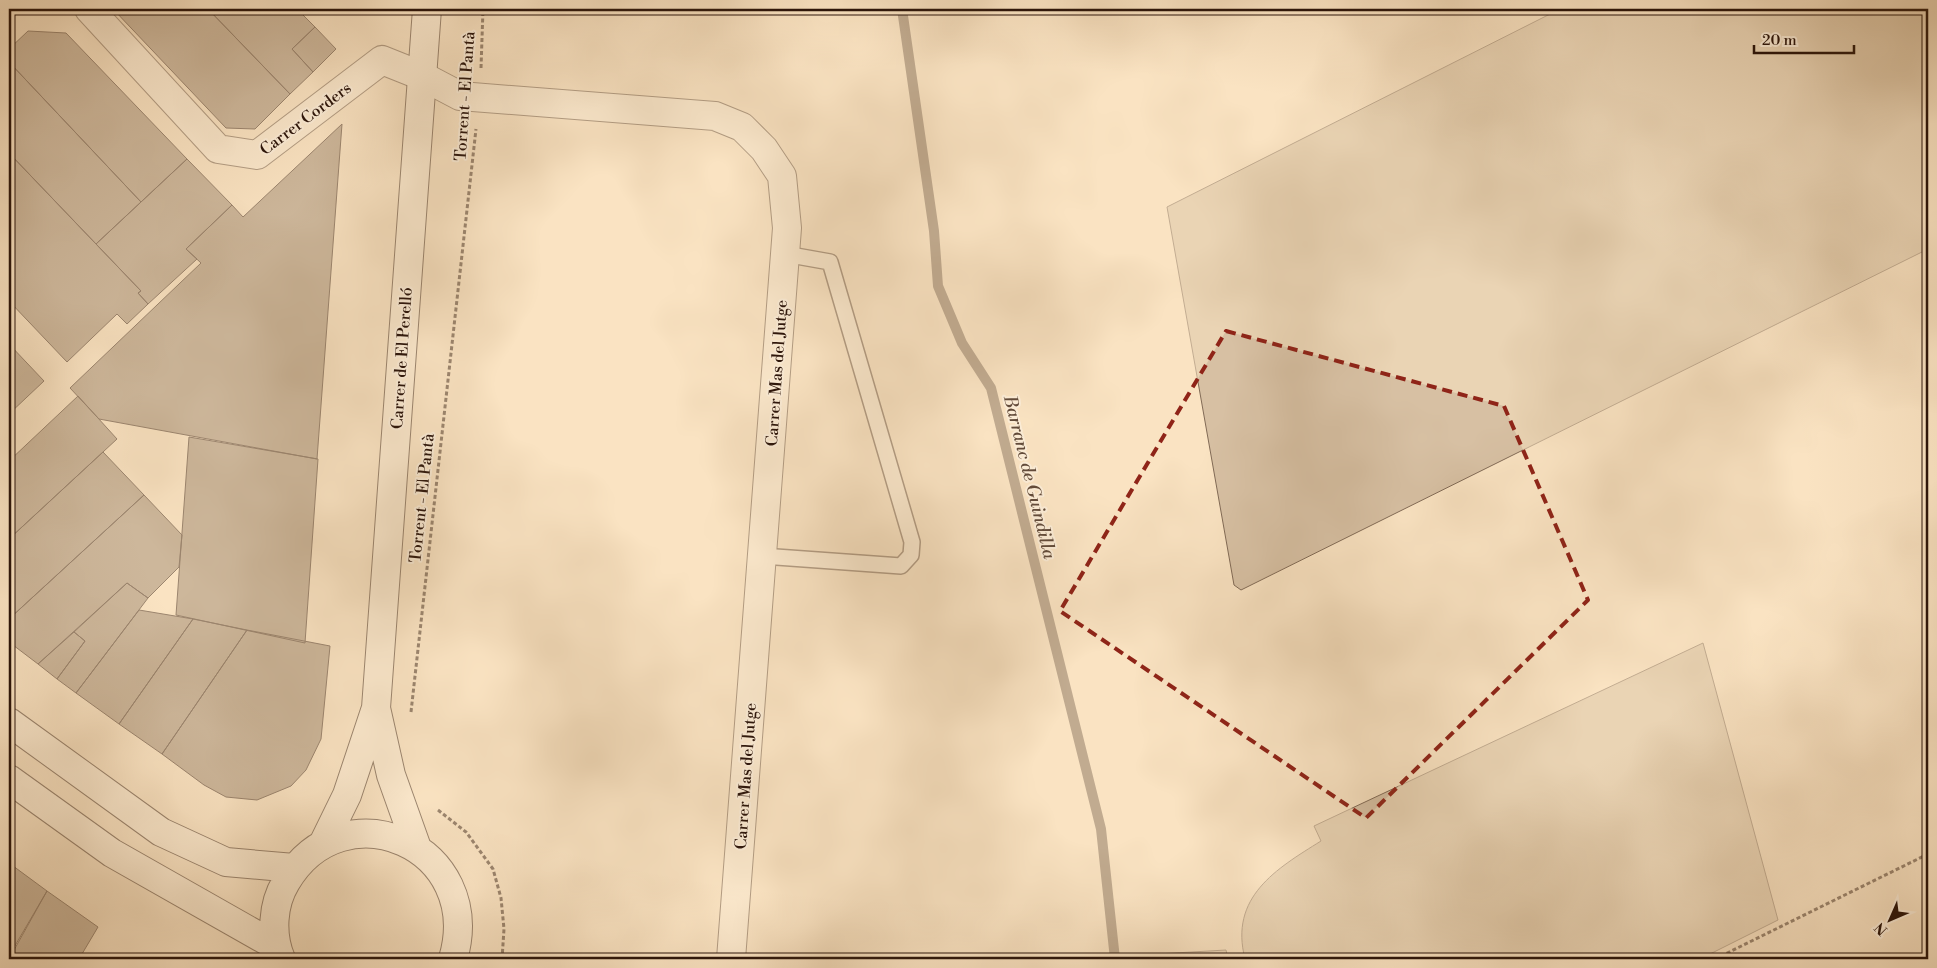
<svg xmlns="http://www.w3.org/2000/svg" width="1937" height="968" viewBox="0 0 1937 968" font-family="'Libre Bodoni',serif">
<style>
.green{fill:#d7c0a3;stroke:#816a56}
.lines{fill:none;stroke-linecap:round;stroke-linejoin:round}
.stream{stroke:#7d6653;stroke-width:10}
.building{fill:#97806a;stroke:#2b140a}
.lane-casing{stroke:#5f4838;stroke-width:18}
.street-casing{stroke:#5f4838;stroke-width:30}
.secondary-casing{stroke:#2b140a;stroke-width:30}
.path{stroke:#2b140a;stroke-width:3;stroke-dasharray:4 2.5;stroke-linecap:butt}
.lane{stroke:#fcedd7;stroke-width:15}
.street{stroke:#fcedd7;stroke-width:28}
.secondary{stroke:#fcedd7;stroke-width:28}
.marked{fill:none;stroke:#8f2418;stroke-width:4;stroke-dasharray:10 6;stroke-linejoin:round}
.labels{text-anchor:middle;stroke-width:4;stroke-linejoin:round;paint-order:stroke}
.street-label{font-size:16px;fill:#2b140a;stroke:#fcedd7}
.water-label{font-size:18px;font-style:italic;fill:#624b3a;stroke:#fcedd7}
</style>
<rect width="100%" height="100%" fill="#fae3c2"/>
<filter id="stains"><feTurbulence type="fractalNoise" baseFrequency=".004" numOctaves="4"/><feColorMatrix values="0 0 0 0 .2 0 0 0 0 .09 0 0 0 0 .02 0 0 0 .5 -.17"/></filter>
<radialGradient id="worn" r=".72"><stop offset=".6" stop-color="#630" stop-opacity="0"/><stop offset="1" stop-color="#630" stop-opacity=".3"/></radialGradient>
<path class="green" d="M1560,9H1928V249L1241,590L1234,585L1167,207Z
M1703,643L1778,920L1700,959H1245C1229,897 1276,869 1321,841L1314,826Z
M1226,950L1228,959H1140V955Z"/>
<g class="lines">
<path class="stream" d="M902,9L934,231L938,286L962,343L991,388L1101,829L1115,959"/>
</g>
<path class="building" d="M113,9H208L290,94L255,129L226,128Z
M208,9H297L315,27L292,49L313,72L290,94Z
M315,27L336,49L313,72L292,49Z
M28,31L66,33L187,159L141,202L9,62V49Z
M9,62L141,202L96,244L9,153Z
M342,124L317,459L99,419L70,388L201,263L186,249L232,205L243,217Z
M9,153L141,291L138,293L148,304L127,324L117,314L67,362L9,301Z
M187,159L232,205L186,249L197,259L148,304L138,293L141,291L96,244Z
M9,344L44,381L9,414Z
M78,396L117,439L9,539V461Z
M189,437L318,459L305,643L176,615Z
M103,452L144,495L9,619V539Z
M144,495L182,535L179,567L148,598L127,583L38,664L9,642V619Z
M127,583L148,598L76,693L57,679L85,641L74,632Z
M139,610L193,619L119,724L76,693Z
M193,619L247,630L162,754L119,724Z
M247,630L330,646L321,739L306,770L291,786L257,800L226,797L204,785L162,754Z
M74,632L85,641L57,679L38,664Z
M9,863L47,891L9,956Z
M47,891L98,927L79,959H9Z"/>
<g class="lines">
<defs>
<path id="lane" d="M762,556L901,566L911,555L912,542L830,262L785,254"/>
<path id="street" d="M89,9L218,149L257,155L382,60L422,76L460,96L715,116L742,127L764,149L782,176L787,228L731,959"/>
<path id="secondary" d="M376,708L391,775L417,848
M9,722L161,832L226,862L294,868
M9,779L112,853L276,946
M323,844L347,795L376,708L427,9
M281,959C271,935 272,905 286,882C343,785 486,846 453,959"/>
</defs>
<use href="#lane" class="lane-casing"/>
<use href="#street" class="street-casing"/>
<use href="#secondary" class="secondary-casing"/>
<path class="path" d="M481,68L483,9
M411,712L476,129
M438,810L466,832L493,869L501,898L504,929L502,959
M1715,959L1928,854"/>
<use href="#lane" class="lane"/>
<use href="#street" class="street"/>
<use href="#secondary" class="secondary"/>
</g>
<path d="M0 0H1937V968H0ZM1226,331L1504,406L1588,600L1366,818L1060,611Z" fill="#fae3c2" fill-opacity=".55" fill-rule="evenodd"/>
<path class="marked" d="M1226,331L1504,406L1588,600L1366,818L1060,611Z"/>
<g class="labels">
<g class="street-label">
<text transform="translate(464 96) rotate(-86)" y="6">Torrent - El Pantà</text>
<text transform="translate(305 118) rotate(-37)" y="6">Carrer Corders</text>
<text transform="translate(401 358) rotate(-86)" y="6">Carrer de El Perelló</text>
<text transform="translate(776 373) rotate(-86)" y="6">Carrer Mas del Jutge</text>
<text transform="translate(421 498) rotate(-84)" y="6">Torrent - El Pantà</text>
<text transform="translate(745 776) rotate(-86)" y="6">Carrer Mas del Jutge</text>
</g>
<g class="water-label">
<text transform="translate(1030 477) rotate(76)" y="6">Barranc de Guindilla</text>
</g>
</g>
<rect width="1937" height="968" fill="none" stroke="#fae3c2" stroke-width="30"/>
<rect x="10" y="10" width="1917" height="948" fill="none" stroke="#2b140a" stroke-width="2.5"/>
<rect x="15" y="15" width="1907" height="938" fill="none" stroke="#2b140a"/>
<g transform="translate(1890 920) rotate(225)" stroke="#fcedd7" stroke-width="4" paint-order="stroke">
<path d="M0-4L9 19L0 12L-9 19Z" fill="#2b140a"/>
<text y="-8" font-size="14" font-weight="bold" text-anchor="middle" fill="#2b140a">N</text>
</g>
<path d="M1754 45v8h100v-8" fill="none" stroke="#2b140a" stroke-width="2.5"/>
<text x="1762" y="45" font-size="15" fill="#2b140a" stroke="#fcedd7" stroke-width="4" paint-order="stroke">20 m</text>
<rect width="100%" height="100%" filter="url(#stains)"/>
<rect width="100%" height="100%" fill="url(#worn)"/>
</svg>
